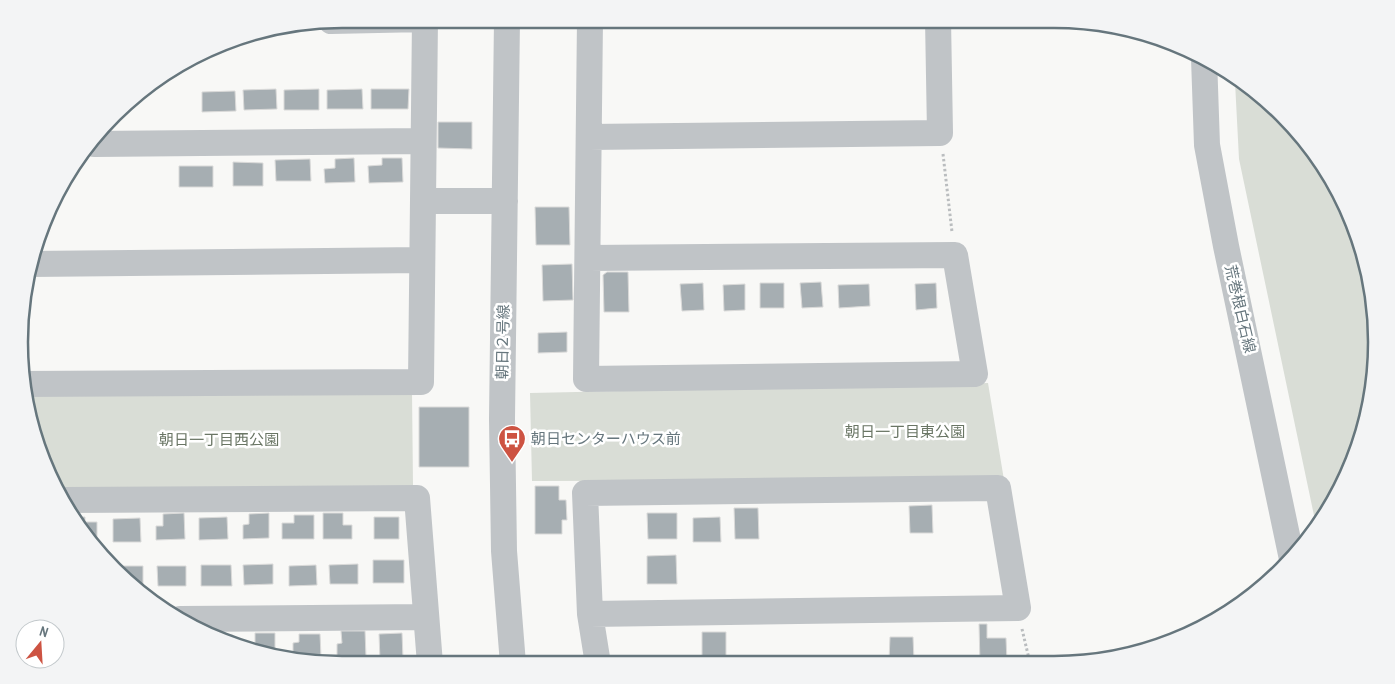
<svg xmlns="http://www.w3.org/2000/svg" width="1395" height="684" viewBox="0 0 1395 684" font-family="'Archivo Narrow','Noto Sans JP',sans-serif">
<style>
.green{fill:#d9ddd6}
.building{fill:#a6aeb2;stroke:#dadad9}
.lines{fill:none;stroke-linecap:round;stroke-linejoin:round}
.path{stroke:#babdbf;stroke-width:3;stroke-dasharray:2.5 2.5;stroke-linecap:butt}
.minor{stroke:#c0c4c7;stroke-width:26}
.labels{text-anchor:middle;stroke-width:5;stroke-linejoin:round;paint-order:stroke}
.street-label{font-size:15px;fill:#66767d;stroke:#fff}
.park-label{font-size:15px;fill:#6a7665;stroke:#fff}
.poi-label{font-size:15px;fill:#66767d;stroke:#fff;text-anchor:start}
.rim{fill:none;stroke:#66767d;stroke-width:2.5}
</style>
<rect width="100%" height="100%" fill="#f8f8f6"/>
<path class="green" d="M1235,82L1296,129L1359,238L1376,363L1343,485L1316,525L1239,159Z
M988,383L1004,480L532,481L530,393Z
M412,392L413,486L54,488L24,394Z"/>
<path class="building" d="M276,89L277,109L244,110L243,90Z
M319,89V110H284V90Z
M362,89L363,109H327V90Z
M371,89H409L408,109H371Z
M235,91L236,111L202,112V92Z
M438,122H472V149L438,148Z
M354,158L355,182L325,183L324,169L335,168V159Z
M382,158H402L403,182L369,183L368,166L382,165Z
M310,159L311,181H276L275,160Z
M233,162L263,163V186H233Z
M179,166H213V187H179Z
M535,207H569L570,245H536Z
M572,264L573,300L543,301L542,265Z
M607,272H628L629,312H604L603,275Z
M821,282L823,307L802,308L800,283Z
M703,283L704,310L682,311L680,284Z
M760,283H784V308H760Z
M936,283L937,308L916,310L915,284Z
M745,284V310L724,311L723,285Z
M869,284L870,306L839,308L838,285Z
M567,332V352L538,353V333Z
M419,407H469V467H419Z
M535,486H559V500H566L567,520H562V534H535Z
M932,505L933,533H910L909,506Z
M734,508H758L759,539H735Z
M184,513L185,539L156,540V526H163V514Z
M269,513V538L243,539V525L249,524V514Z
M323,513H343V525H352V539H323Z
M647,513H677V539H648Z
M294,515H314V539H282V523H294Z
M75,517H85V522H97V541H93Z
M227,517L228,539L199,540V518Z
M374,517H399V539H374Z
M720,517L721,542H693V518Z
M140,518L141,542H113V519Z
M676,555L677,584H647V556Z
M373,560H404V583H373Z
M273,564V584L244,585L243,565Z
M358,564V584H330L329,565Z
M201,565H231L232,586H201Z
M316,565L317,585L289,586V566Z
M113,566H143V585H134L113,570Z
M157,566H186V586H158Z
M979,624H987V638H1006L1007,663H980Z
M341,631H365L366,657L337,658V644L342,643Z
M702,632H726V657L702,658Z
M255,633H275V652L247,645L255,644Z
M402,633L403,659L380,660L379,634Z
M210,634L233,635V641L210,635Z
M299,634H320L321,657H293V643L299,642Z
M890,637H913L914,661H889Z"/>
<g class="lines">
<path class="path" d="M943,154L952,232
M1022,629L1030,663"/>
<path class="minor" d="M507,19L502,419L504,551L513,664
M331,21L425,19
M1204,58L1207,145L1226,246L1292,559
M589,137L940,133L938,19
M94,144L423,141
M423,201H505
M589,258L955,255L975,374L586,379L590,19
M30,264L422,260
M22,384L421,382L425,19
M63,500L417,498L430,664
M590,614L1018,608L998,488L585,493L590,614L598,664
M180,619L425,617"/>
</g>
<defs>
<symbol id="bus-pin" viewBox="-11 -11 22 30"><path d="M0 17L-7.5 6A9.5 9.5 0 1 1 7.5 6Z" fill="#cd5342" stroke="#fff"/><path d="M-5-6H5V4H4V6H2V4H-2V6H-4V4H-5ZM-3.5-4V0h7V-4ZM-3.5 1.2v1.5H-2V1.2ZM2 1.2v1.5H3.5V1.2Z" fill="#fff"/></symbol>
</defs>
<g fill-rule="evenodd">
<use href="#bus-pin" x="496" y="423" width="32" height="43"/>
</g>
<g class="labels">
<g class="street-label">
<text transform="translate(1240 309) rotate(77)" y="5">荒巻根白石線</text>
<text transform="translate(503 342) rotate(-89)" y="5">朝日２号線</text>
</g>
<g class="park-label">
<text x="905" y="437">朝日一丁目東公園</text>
<text x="219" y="445">朝日一丁目西公園</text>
</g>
<g class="poi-label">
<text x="531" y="444">朝日センターハウス前</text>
</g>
</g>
<path d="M0 0H1395V684H0ZM342 28H1054A314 314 0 0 1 1368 342V342A314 314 0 0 1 1054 656H342A314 314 0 0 1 28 342V342A314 314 0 0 1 342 28Z" fill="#f3f4f5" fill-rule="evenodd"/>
<path class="rim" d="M342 28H1054A314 314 0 0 1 1368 342V342A314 314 0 0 1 1054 656H342A314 314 0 0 1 28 342V342A314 314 0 0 1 342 28Z"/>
<g transform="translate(40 644) rotate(18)"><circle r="24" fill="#ffffff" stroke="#c2c8cb"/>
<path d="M0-4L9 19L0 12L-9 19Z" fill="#cd5342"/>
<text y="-8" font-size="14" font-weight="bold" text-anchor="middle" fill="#66767d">N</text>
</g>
</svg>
